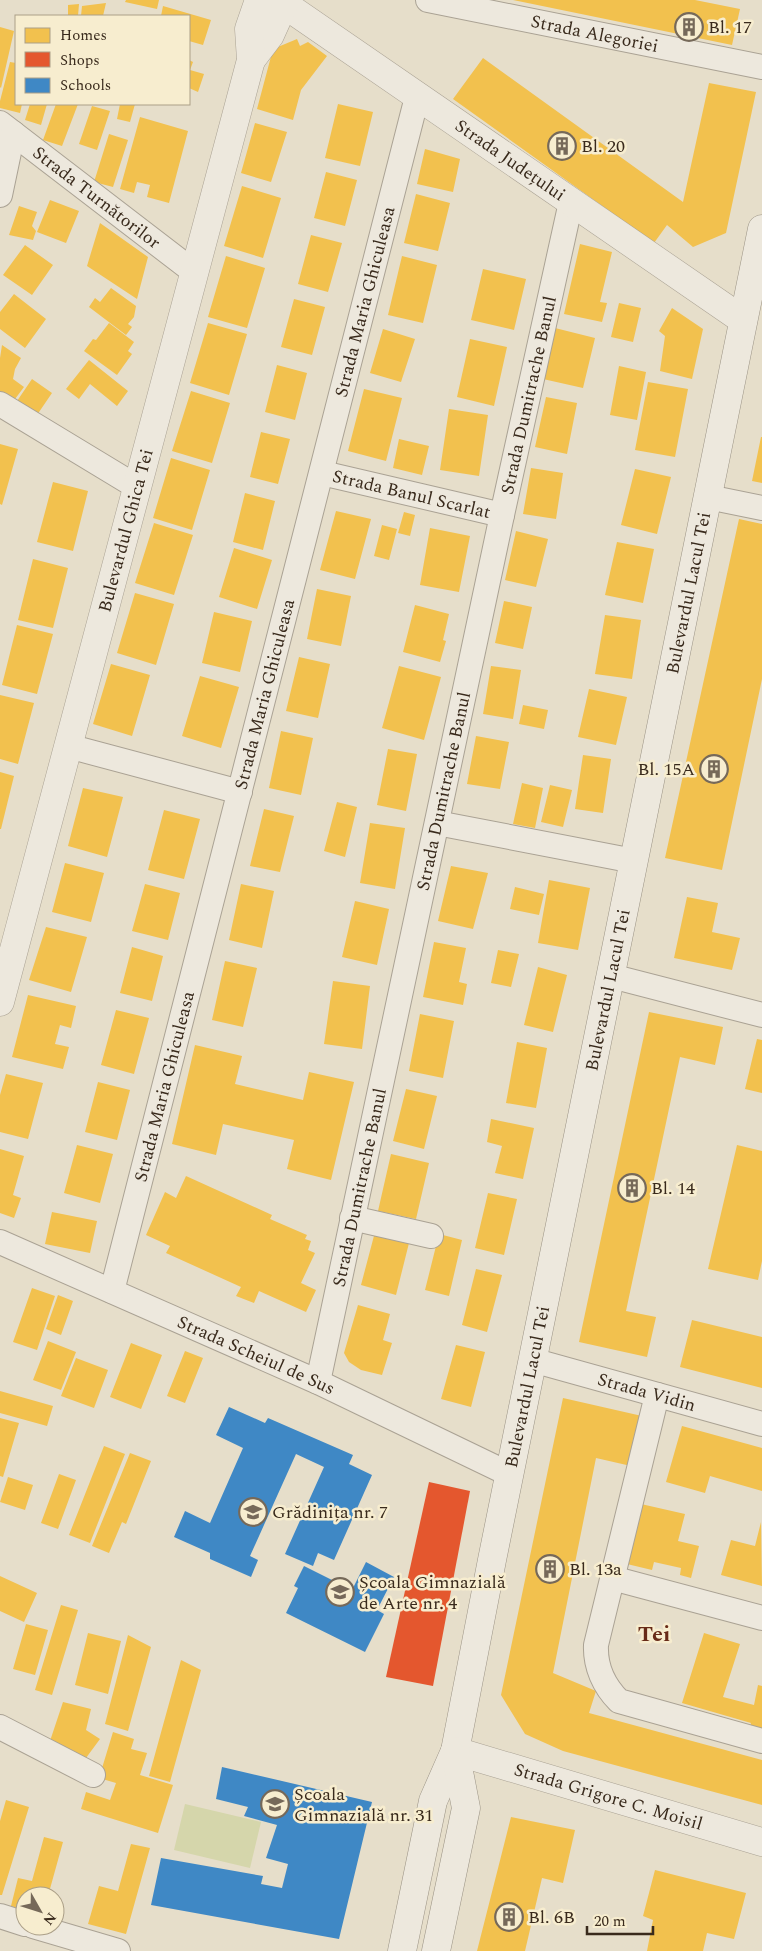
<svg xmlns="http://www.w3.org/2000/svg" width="762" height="1951" viewBox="0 0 762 1951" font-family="Spectral,serif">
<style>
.green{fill:#d5d6ab}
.homes{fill:#f2c14e}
.shops{fill:#e4572e}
.schools{fill:#3f88c5}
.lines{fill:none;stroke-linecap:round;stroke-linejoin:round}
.minor-casing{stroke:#aaa294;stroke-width:26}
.tertiary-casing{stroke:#aaa294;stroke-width:29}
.secondary-casing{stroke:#9a9284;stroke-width:29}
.minor{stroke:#ede8dd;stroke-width:24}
.tertiary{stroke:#ede8dd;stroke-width:28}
.secondary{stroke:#ede8dd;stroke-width:28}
.labels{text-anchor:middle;stroke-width:5;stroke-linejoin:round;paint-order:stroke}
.poi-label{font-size:18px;fill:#392a1c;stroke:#f7edcf;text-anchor:start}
.street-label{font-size:18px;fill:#392a1c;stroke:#f7edcf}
.district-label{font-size:22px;font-weight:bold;fill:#682b18;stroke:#f7edcf}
</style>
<rect width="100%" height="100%" fill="#e6deca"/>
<path class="green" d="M185,1804L261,1822L250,1868L174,1850Z"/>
<path class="homes" d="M126,0H159L157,9L125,2Z
M513,0H695L740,9L732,45Z
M106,3L103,16H81L82,6Z
M79,4L78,16H68V5Z
M163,6L211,20L203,45L189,41V16H161Z
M0,27L14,31L1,88L0,87Z
M297,39L300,46L308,42L327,56L301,90L293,120L257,109L273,49Z
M483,58L683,202L709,83L756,92L726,233L693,247L667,225L654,243L453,99Z
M189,60L193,62L190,70L204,74L198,92L189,88Z
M10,62L16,63V104H22L20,113L0,108V101Z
M30,104H47L41,125L25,120Z
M56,104H78L62,146L43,140Z
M120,104H135L130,122L117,119Z
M338,104L373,112L360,166L325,158Z
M92,106L110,111L97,150L79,144Z
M140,117L188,131L169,203L147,197L150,185L137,182L134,193L120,189Z
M255,123L287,132L271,182L241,173Z
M109,134L128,140L113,187L94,182Z
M425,149L460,159L453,192L417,184Z
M326,172L357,180L345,226L314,218Z
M242,186L281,198L263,258L224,246Z
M416,194L450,203L438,251L404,243Z
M50,200L79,211L66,243L37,232Z
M19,206L37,212L32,226L36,231L33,240L9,235Z
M100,223L148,257L137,299L87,266Z
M311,235L342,243L328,292L298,284Z
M580,244L612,252L600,302L607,303L602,322L564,314Z
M25,245L53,265L32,295L3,275Z
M226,256L265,268L247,328L208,317Z
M402,256L437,265L423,323L388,315Z
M483,269L526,279L514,330L471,320Z
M111,288L136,306L134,317L128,324L132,327L126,335L89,307L95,298L100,302Z
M14,294L46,319L25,348L0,329V312Z
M294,299L325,307L312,355L281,347Z
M619,303L641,308L633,342L611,337Z
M672,308L703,329L692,379L660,371L665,336L659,331Z
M109,323L134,342L128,351L132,354L117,375L84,351L93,339L96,340Z
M208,323L247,334L229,395L190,383Z
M555,328L595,338L583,388L543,379Z
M383,329L415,339L401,382L370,373Z
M470,339L507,347L494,406L457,397Z
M2,345L21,358L15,369L13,379L24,387L15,399L0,392V358Z
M89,360L128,391L117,406L90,384L79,399L66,389Z
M277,365L307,373L295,420L265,412Z
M619,366L646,372L637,420L610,415Z
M32,379L52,393L37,415L17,401Z
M648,382L688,389L675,457L635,450Z
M364,389L402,398L386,461L348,451Z
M191,391L230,403L212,463L172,451Z
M546,397L577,403L567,454L535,447Z
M449,409L488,415L479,476L440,470Z
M261,432L290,439L278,484L250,477Z
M761,437H762V483L752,481Z
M399,439L429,446L422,475L393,468Z
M0,444L18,449L2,505L0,504Z
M171,458L210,470L192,530L153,518Z
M531,468L563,473L556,519L523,514Z
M635,469L671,477L657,534L621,525Z
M53,482L88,491L73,551L37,542Z
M245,493L275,501L263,550L233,542Z
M336,511L371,519L355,579L320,570Z
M404,512L415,515L410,536L398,533Z
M739,519L762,524V679L722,870L665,858Z
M154,523L193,535L174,595L135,583Z
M382,525L397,529L389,560L374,556Z
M430,528L470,536L459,592L420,585Z
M516,531L548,539L536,587L505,580Z
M617,542L654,549L643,603L605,595Z
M234,548L272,560L257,609L219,597Z
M33,559L68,568L53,628L18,620Z
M317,589L351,596L341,646L307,639Z
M135,593L174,604L156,665L117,653Z
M504,601L532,607L523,649L495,643Z
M415,605L449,614L443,640L446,641L440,662L403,652Z
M214,612L252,621L240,672L202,663Z
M605,615L641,620L632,679L595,674Z
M17,625L53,634L37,694L2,685Z
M299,657L330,664L318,718L286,711Z
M111,664L150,675L132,736L93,724Z
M399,666L441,677L424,740L382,728Z
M491,666L521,670L513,719L483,714Z
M200,676L239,687L221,748L182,736Z
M589,689L627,697L616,745L578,737Z
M0,695L34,703L18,764L0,759Z
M523,705L548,710L544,729L519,724Z
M281,731L313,738L301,795L269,788Z
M476,736L509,742L500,789L467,784Z
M388,749L417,754L406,811L377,805Z
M583,755L611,759L603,813L575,809Z
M0,772L14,776L1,829H0Z
M522,783L543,788L535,828L513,824Z
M550,785L572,790L563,827L541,822Z
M83,788L123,797L107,857L68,846Z
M337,802L357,807L345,857L324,851Z
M264,809L294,816L280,872L250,866Z
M164,810L200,819L184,879L148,870Z
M370,823L405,828L395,889L360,883Z
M65,863L104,873L91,922L52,912Z
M451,866L488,873L473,929L438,921Z
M549,880L590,888L578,950L538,943Z
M145,884L180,893L168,940L132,931Z
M241,884L274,891L262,948L229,940Z
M515,887L544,894L539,915L510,909Z
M687,897L718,903L712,932L740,938L732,970L674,958Z
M355,901L389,909L377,965L342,957Z
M46,927L87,937L71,992L29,980Z
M434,942L466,948L459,982L467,984L463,1005L423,997Z
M132,947L163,956L152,1001L120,993Z
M498,950L519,954L511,987L491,983Z
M225,961L257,968L243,1027L212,1020Z
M538,967L567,975L553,1032L524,1025Z
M333,981L370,986L362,1049L324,1044Z
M28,995L76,1006L71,1028L60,1025L55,1044L69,1047L63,1069L12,1057Z
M116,1010L149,1018L134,1074L101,1065Z
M649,1012L723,1027L715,1065L680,1057L626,1311L656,1317L647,1357L579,1342Z
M420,1014L454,1021L443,1078L409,1071Z
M757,1039L762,1040V1093L745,1089Z
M517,1042L547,1048L536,1108L506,1103Z
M195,1045L242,1056L235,1084L303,1100L309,1072L354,1082L331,1180L287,1169L294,1140L223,1124L216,1155L172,1144Z
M6,1074L43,1083L28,1139L0,1132V1095Z
M98,1082L130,1090L117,1140L85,1132Z
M406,1089L437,1096L424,1149L393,1141Z
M491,1119L534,1128L523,1179L495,1173L502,1146L487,1142Z
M77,1145L113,1154L100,1203L64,1193Z
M737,1145L762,1151V1261L758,1280L708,1269Z
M0,1149L24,1156L13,1195L21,1198L14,1218L0,1213Z
M391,1154L429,1163L416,1219L378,1211Z
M186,1176L272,1215L270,1219L307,1235L305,1239L311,1241L308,1250L315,1253L301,1283L316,1290L306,1312L259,1291L254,1303L236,1296L241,1287L166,1253L170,1246L146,1235L165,1192L176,1198Z
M488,1193L517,1199L504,1255L475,1248Z
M52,1212L97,1221L90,1253L45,1244Z
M375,1232L410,1239L396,1295L361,1285Z
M439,1234L462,1240L449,1296L425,1290Z
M476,1269L502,1275L487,1332L462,1325Z
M32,1288L55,1296L37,1350L13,1342Z
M58,1295L73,1301L61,1335L46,1329Z
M358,1305L390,1314L383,1340L392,1343L382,1375L361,1370L349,1362L344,1353Z
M692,1320L762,1337V1388L680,1367Z
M48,1341L76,1352L61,1390L33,1380Z
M131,1343L162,1355L141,1409L110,1397Z
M456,1345L485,1352L471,1407L441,1399Z
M185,1351L203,1358L185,1403L167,1396Z
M76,1358L108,1370L94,1408L61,1396Z
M0,1391L53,1406L47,1426L0,1413Z
M563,1398L642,1416L631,1466L596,1458L553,1673L596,1691L589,1713L762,1760V1805L563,1751L525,1734L501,1695Z
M0,1418L19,1423L3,1477L0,1476Z
M682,1426L762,1448V1491L710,1476L705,1493L666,1482Z
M104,1446L125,1454L90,1543L69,1535Z
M130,1453L151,1461L126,1524L122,1522L109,1553L92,1546Z
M59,1474L76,1480L58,1529L41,1523Z
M8,1477L33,1485L25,1510L0,1502Z
M641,1504L685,1514L678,1541L699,1546L691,1578L680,1575L681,1568L654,1562L652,1570L627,1564Z
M761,1522L762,1586L721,1575L731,1540L755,1546Z
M0,1576L37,1593L24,1622L0,1611Z
M61,1605L78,1610L52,1695L35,1690Z
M26,1624L48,1630L35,1675L13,1669Z
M88,1633L121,1641L108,1694L75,1685Z
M704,1633L740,1644L723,1697L754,1705L758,1685L762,1686V1733L749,1730L751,1723L682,1703Z
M128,1635L151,1647L128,1731L105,1724Z
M181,1660L201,1670L170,1782L149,1776Z
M63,1702L91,1709L86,1730L100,1739L83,1762L49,1744Z
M113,1732L134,1739L131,1749L147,1753L140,1775L173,1785L158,1833L81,1809L86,1792L110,1800L116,1783L99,1778Z
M6,1800L29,1807L2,1895H0V1821Z
M511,1817L575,1830L563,1883L542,1878L525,1951H477Z
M44,1837L63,1842L48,1896H25V1910L11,1906L18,1878L32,1881Z
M131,1844L150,1848L126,1934L88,1924L99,1886L118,1891Z
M655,1870L746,1893L734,1939L707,1933L703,1951H647L653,1920L643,1916Z"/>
<path class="shops" d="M429,1482L470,1491L433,1686L386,1677Z"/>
<path class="schools" d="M229,1407L265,1423L268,1418L353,1455L349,1464L372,1475L334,1560L318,1553L313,1566L285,1554L324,1467L296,1454L250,1556L258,1560L251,1577L210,1559V1553L174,1537L185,1511L210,1523L243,1448L216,1435Z
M366,1562L394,1577L377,1610L384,1614L365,1652L286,1613L298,1588L294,1586L304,1566L336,1582L333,1588L349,1596Z
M222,1767L372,1802L339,1939L151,1905L161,1858L263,1876L261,1884L282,1888L288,1864L266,1858L277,1825L244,1816L248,1807L216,1799Z"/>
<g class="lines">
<defs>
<g id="minor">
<path id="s1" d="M428,0L762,67"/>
<path id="s2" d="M0,123L194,272"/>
<path d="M0,195L13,133"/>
<path d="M0,404L137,487"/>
<path id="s3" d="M322,473L502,515"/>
<path d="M708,497L762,508"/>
<path d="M68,746L240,792"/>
<path d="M437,823L634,861"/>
<path d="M611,976L762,1015"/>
<path d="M352,1218L431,1236"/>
<path id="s4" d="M0,1242L318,1382L509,1474"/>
<path id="s5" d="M112,1291L417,97"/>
<path id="s6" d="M532,1360L762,1424"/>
<path id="s7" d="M318,1382L502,515L571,202"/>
<path d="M657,1395L596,1645C595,1666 604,1686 619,1701L762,1741"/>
<path d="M612,1578L762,1618"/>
<path d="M0,1727L93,1775"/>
<path d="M0,1916L25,1924"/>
<path d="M33,1926L118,1951"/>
</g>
<g id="tertiary">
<path id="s8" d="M278,0L743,320"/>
<path d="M251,60L270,35L284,4"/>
<path id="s9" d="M0,1002L251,60L249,29L259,0"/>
<path id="s10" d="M455,1751L762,1842"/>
</g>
<g id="secondary">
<path id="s11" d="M402,1951L433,1801L455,1751L492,1560L762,229"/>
<path d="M436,1951L466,1808L455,1751"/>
</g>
</defs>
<use href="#minor" class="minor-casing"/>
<use href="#tertiary" class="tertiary-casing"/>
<use href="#secondary" class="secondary-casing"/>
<use href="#minor" class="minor"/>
<use href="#tertiary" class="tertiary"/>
<use href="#secondary" class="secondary"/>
</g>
<defs>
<symbol id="building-ring" viewBox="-11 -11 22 22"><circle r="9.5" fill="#f7edcf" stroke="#766959" stroke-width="1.5"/><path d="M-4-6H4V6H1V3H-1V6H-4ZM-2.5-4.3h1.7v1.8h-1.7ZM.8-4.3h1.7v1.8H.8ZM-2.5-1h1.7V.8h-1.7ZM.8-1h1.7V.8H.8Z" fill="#766959"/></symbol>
<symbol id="school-ring" viewBox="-11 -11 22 22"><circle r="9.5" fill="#f7edcf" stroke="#766959" stroke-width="1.5"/><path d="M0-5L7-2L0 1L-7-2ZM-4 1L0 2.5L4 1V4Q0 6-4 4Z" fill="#766959"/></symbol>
</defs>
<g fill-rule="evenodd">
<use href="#building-ring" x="673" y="11" width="32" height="32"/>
<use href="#building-ring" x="546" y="130" width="32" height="32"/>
<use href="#building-ring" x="698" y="753" width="32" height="32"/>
<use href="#building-ring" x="616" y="1172" width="32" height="32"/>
<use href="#school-ring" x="237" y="1496" width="32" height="32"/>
<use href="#building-ring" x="534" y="1553" width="32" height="32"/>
<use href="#school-ring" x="324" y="1576" width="32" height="32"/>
<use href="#school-ring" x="259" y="1788" width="32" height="32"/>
<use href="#building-ring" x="493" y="1901" width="32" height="32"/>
</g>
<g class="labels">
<g class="poi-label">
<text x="708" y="33">Bl. 17</text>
<text x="581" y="152">Bl. 20</text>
<text x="695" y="775" text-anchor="end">Bl. 15A</text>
<text x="651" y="1194">Bl. 14</text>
<text x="272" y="1518">Grădinița nr. 7</text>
<text x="569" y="1575">Bl. 13a</text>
<text x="359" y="1588">Școala Gimnazială<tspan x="359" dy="21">de Arte nr. 4</tspan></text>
<text x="294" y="1800">Școala<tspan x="294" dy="21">Gimnazială nr. 31</tspan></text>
<text x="528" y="1923">Bl. 6B</text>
</g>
<g class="street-label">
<text dy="6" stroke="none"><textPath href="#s1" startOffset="170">Strada Alegoriei</textPath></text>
<text dy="6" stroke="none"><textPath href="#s8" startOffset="282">Strada Județului</textPath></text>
<text dy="6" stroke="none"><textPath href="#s2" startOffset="122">Strada Turnătorilor</textPath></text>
<text dy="6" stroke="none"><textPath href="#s5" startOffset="1021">Strada Maria Ghiculeasa</textPath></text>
<text dy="6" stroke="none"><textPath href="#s7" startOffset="1009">Strada Dumitrache Banul</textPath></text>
<text dy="6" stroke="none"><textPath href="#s3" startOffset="92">Strada Banul Scarlat</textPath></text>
<text dy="6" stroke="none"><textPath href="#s9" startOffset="488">Bulevardul Ghica Tei</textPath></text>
<text dy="6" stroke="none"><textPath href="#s11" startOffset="1389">Bulevardul Lacul Tei</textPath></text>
<text dy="6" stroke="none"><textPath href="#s5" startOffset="616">Strada Maria Ghiculeasa</textPath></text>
<text dy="6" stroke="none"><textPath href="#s7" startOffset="604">Strada Dumitrache Banul</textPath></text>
<text dy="6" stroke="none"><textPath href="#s11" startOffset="984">Bulevardul Lacul Tei</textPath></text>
<text dy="6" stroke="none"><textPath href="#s5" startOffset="211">Strada Maria Ghiculeasa</textPath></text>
<text dy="6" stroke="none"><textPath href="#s7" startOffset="199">Strada Dumitrache Banul</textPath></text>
<text dy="6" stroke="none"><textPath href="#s4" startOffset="280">Strada Scheiul de Sus</textPath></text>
<text dy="6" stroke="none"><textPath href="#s11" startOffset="579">Bulevardul Lacul Tei</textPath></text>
<text dy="6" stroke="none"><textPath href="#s6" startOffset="119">Strada Vidin</textPath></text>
<text dy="6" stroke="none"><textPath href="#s10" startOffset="160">Strada Grigore C. Moisil</textPath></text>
</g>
<g class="district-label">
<text x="654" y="1641">Tei</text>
</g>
</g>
<rect x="15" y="15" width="175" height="90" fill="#f7edcf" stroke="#ab9f87"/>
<rect x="25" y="28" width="25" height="15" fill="#f2c14e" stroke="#ab9f87"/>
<text x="60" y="40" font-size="15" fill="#392a1c">Homes</text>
<rect x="25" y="52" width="25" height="15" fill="#e4572e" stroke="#ab9f87"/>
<text x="60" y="65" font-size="15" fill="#392a1c">Shops</text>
<rect x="25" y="78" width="25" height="15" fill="#3f88c5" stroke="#ab9f87"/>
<text x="60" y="90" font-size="15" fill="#392a1c">Schools</text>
<g transform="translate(40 1911) rotate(129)"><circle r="24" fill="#f7edcf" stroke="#ab9f87"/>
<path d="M0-4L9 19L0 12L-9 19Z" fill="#766959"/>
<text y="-8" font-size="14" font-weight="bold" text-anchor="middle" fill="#392a1c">N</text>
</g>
<path d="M587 1926v8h66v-8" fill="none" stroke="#392a1c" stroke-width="2.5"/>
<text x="594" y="1926" font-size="15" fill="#392a1c" stroke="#f7edcf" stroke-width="4" paint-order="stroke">20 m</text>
</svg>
